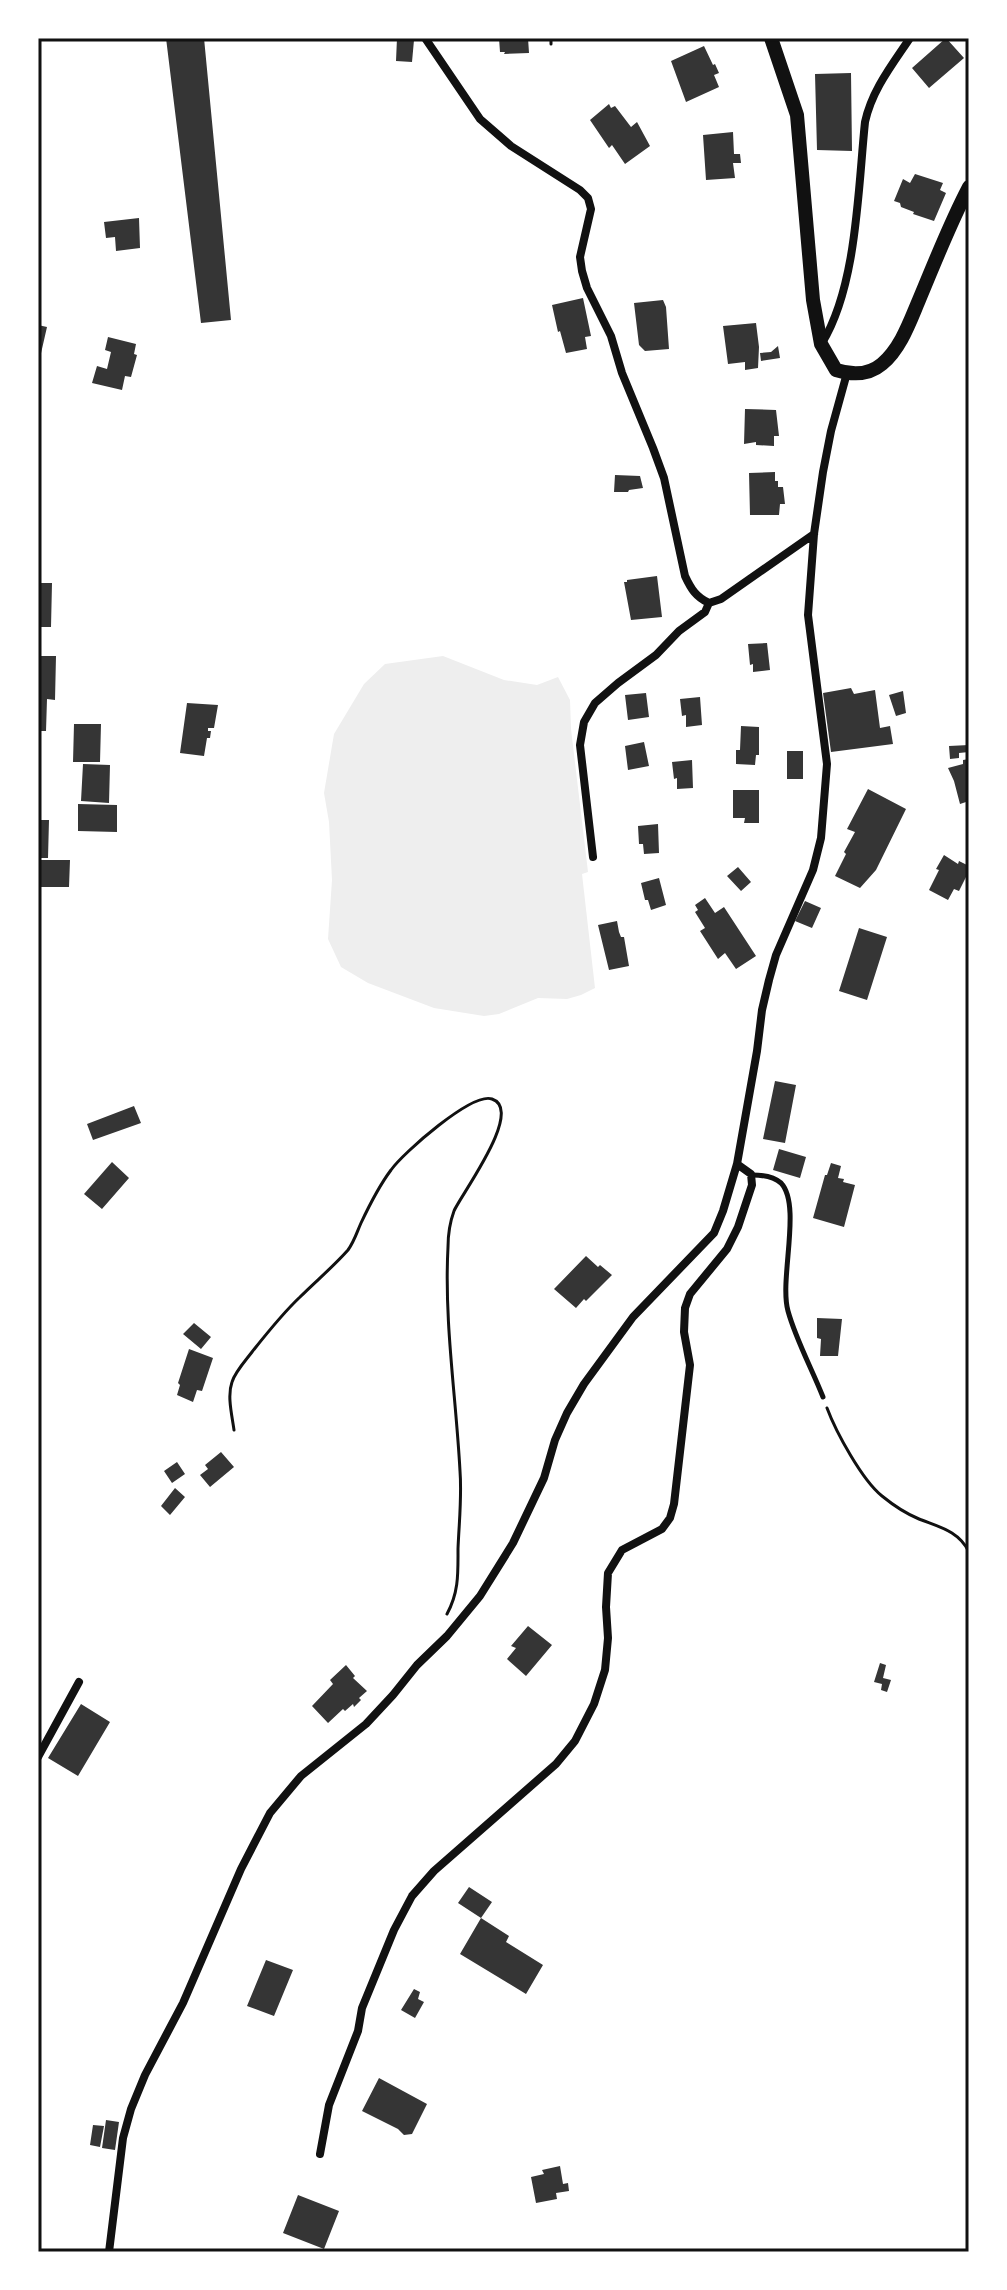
<svg xmlns="http://www.w3.org/2000/svg" width="1007" height="2290" viewBox="0 0 1007 2290" font-family="'PT Serif',serif">
<style>
.green{fill:#eee}
.building{fill:#353535}
.lines{fill:none;stroke-linecap:round;stroke-linejoin:round}
.path{stroke:#111;stroke-width:3}
.service{stroke:#111;stroke-width:5}
.minor{stroke:#111;stroke-width:8}
.secondary{stroke:#111;stroke-width:14}
.neatline{fill:none;stroke:#111;stroke-width:3}
</style>
<rect width="100%" height="100%" fill="#fff"/>
<path class="green" d="M443,656L504,680L537,685L558,677L570,700L571,729L588,872L582,874L595,988L581,995L567,999L538,998L499,1014L484,1016L434,1008L368,983L341,967L328,939L332,880L329,822L324,793L334,734L364,684L385,664Z"/>
<path class="building" d="M166,38H204L231,320L201,323Z
M397,38L414,40L412,62L396,61Z
M499,38H528L529,53L504,54L505,52H500Z
M946,38L964,58L929,88L912,68Z
M704,46L713,65L715,64L719,73L714,75L719,87L686,102L671,61Z
M851,73L852,151L817,150L815,74Z
M609,104L611,108L615,106L631,127L637,122L650,146L625,164L612,145L609,148L590,120Z
M733,132L734,154H740L741,163H733L735,178L706,180L703,135Z
M915,174L943,183L940,190L946,193L934,221L913,214L914,212L901,207L900,203L894,201L903,179L910,183Z
M139,218L140,248L116,251L115,237L106,238L104,222Z
M583,298L591,336L585,337L587,349L566,353L560,331L558,332L552,305Z
M663,300L666,307L669,349L645,351L639,345L634,303Z
M756,323L759,347L758,368L745,370V362L728,364L723,326Z
M38,325L47,327L39,362H38Z
M108,337L136,344L134,354L137,355L131,377L125,376L122,390L92,383L97,366L107,369L111,352L105,350Z
M778,346L780,358L761,361L760,353L771,352Z
M745,409L776,410L779,436H774V446L756,445V442L744,444Z
M775,472V481H778V487H783L785,504H780L779,515H750L749,473Z
M615,475L640,476L643,488L629,490L628,492H614Z
M657,576L662,617L631,620L624,582H627V580Z
M38,583H52L51,627H38Z
M767,643L770,670L753,672V664L750,665L748,644Z
M38,656H56L55,700L47,699L46,731H38Z
M851,688L854,694L875,690L880,728L890,726L893,744L831,752L823,693Z
M903,691L906,713L896,716L889,695Z
M646,693L649,717L628,720L625,695Z
M700,697L702,725L686,727V715L682,716L680,699Z
M187,703L218,705L214,728H208V731H211L210,738H207L204,756L180,753Z
M74,724H101L100,762H73Z
M741,726L759,727V755H756L755,765L736,764V750H740Z
M644,742L649,766L628,770L625,746Z
M969,745V752L959,753V758L950,759L949,746Z
M787,751H803V779H787Z
M969,759V801L960,804L954,781L948,768L963,764V760Z
M692,760L693,788L677,789V778L674,779L672,762Z
M83,764L110,765L109,803L81,801Z
M868,789L906,809L876,870L860,888L835,876L846,854L844,852L855,832L847,829Z
M733,790H759V823H744L745,818H733Z
M78,804L117,805V832L78,831Z
M38,820H49L48,858H38Z
M658,824L659,853L644,854L643,844H639L638,826Z
M944,855L958,864L959,861L969,866V871L959,891L954,889L948,900L929,890L939,870L936,869Z
M38,860H70L69,887H38Z
M738,867L751,882L741,891L727,876Z
M659,878L666,905L651,910L648,900H645L641,883Z
M705,898L715,913L724,907L756,956L736,969L725,953L718,959L700,931L705,928L695,912L698,910L695,905Z
M805,901L821,908L812,928L795,921Z
M617,921L619,932L621,937H624L629,966L609,970L598,925Z
M859,928L887,937L867,1000L839,991Z
M775,1081L796,1085L785,1143L763,1139Z
M134,1106L141,1123L93,1140L87,1124Z
M779,1149L806,1157L800,1178L773,1170Z
M112,1162L129,1178L102,1209L84,1194Z
M831,1163L841,1166L838,1178L844,1179L843,1182L855,1185L844,1227L813,1218L825,1175H827Z
M586,1256L598,1267L600,1265L612,1275L586,1301L584,1299L576,1308L554,1289Z
M817,1318L842,1319L838,1356H820L821,1339L817,1338Z
M194,1323L211,1337L201,1349L183,1334Z
M189,1349L213,1358L202,1391L197,1390L193,1402L177,1395L180,1385L178,1383Z
M221,1452L234,1467L210,1487L200,1475L208,1469L205,1465Z
M177,1462L185,1474L172,1483L164,1471Z
M175,1488L185,1497L170,1515L161,1506Z
M528,1626L552,1645L526,1676L507,1659L516,1648L511,1646Z
M880,1663L886,1665L883,1678L891,1680L887,1692L881,1690L882,1684L874,1682Z
M346,1665L355,1676L353,1678L367,1691L359,1698L361,1700L354,1707L353,1704L345,1711L343,1709L328,1723L312,1706L333,1684L330,1680Z
M81,1704L110,1722L78,1776L48,1758Z
M469,1887L492,1902L481,1918L509,1936L506,1942L543,1965L526,1994L460,1954L481,1918L458,1903Z
M266,1960L293,1970L274,2016L247,2006Z
M414,1989L420,1992L418,1999L424,2002L415,2018L401,2010Z
M379,2078L427,2104L412,2134L404,2135L398,2129L362,2111Z
M106,2120L119,2122L115,2150L102,2148Z
M93,2125L104,2126L100,2147L90,2145Z
M560,2166L563,2184L568,2183L569,2191L556,2193L557,2199L536,2203L531,2177L544,2174L542,2170Z
M298,2195L339,2211L324,2249L283,2233Z"/>
<g class="lines">
<path class="path" d="M551,38V44
M827,1408C836,1432 862,1480 882,1496C893,1505 907,1514 919,1519C939,1527 959,1531 969,1552
M234,1430C232,1415 227,1396 232,1382C235,1372 246,1360 252,1352C267,1333 283,1313 300,1297C316,1281 333,1267 348,1250C354,1242 357,1232 361,1223C369,1206 379,1186 391,1170C403,1153 472,1092 492,1099C525,1110 460,1196 454,1211C450,1222 448,1235 448,1247C444,1322 456,1396 460,1471C462,1497 459,1523 458,1549C458,1573 459,1592 447,1614"/>
<path class="service" d="M752,1175C762,1175 773,1176 781,1183C802,1205 779,1280 788,1311C796,1340 812,1369 823,1397"/>
<path class="minor" d="M425,38L480,119L511,146L580,190L588,198L591,209L580,257L582,271L587,288L611,336L622,373L653,448L664,478L685,576C691,589 696,597 709,603L721,599L814,534
M822,343C857,286 858,189 865,122C872,90 892,65 910,38
M593,857L580,745L584,722L595,703L618,683L656,655L679,631L705,612L709,603
M38,1757L79,1682
M320,2154L329,2105L358,2031L362,2008L394,1930L412,1896L434,1871L556,1764L575,1741L594,1704L605,1670L608,1638L606,1607L608,1573L622,1550L662,1529L670,1518L674,1504L690,1365L684,1332L685,1308L690,1294L727,1249L738,1227L752,1185L751,1174L737,1164
M109,2252L123,2138L131,2109L145,2075L183,2003L241,1869L270,1813L301,1776L366,1724L393,1695L417,1665L447,1636L480,1596L513,1543L544,1478L555,1440L567,1413L584,1384L633,1317L714,1233L723,1211L737,1164L757,1051L762,1010L769,980L776,955L813,870L821,838L827,764L808,615L814,534L823,472L831,431L847,373"/>
<path class="secondary" d="M771,38L797,115L813,300L821,344L836,370C852,375 869,375 882,364C901,348 910,321 919,300C935,262 950,223 969,187"/>
</g>
<rect width="1007" height="2290" fill="none" stroke="#ffffff" stroke-width="80"/>
<rect x="40" y="40" width="927" height="2210" class="neatline"/>
</svg>
